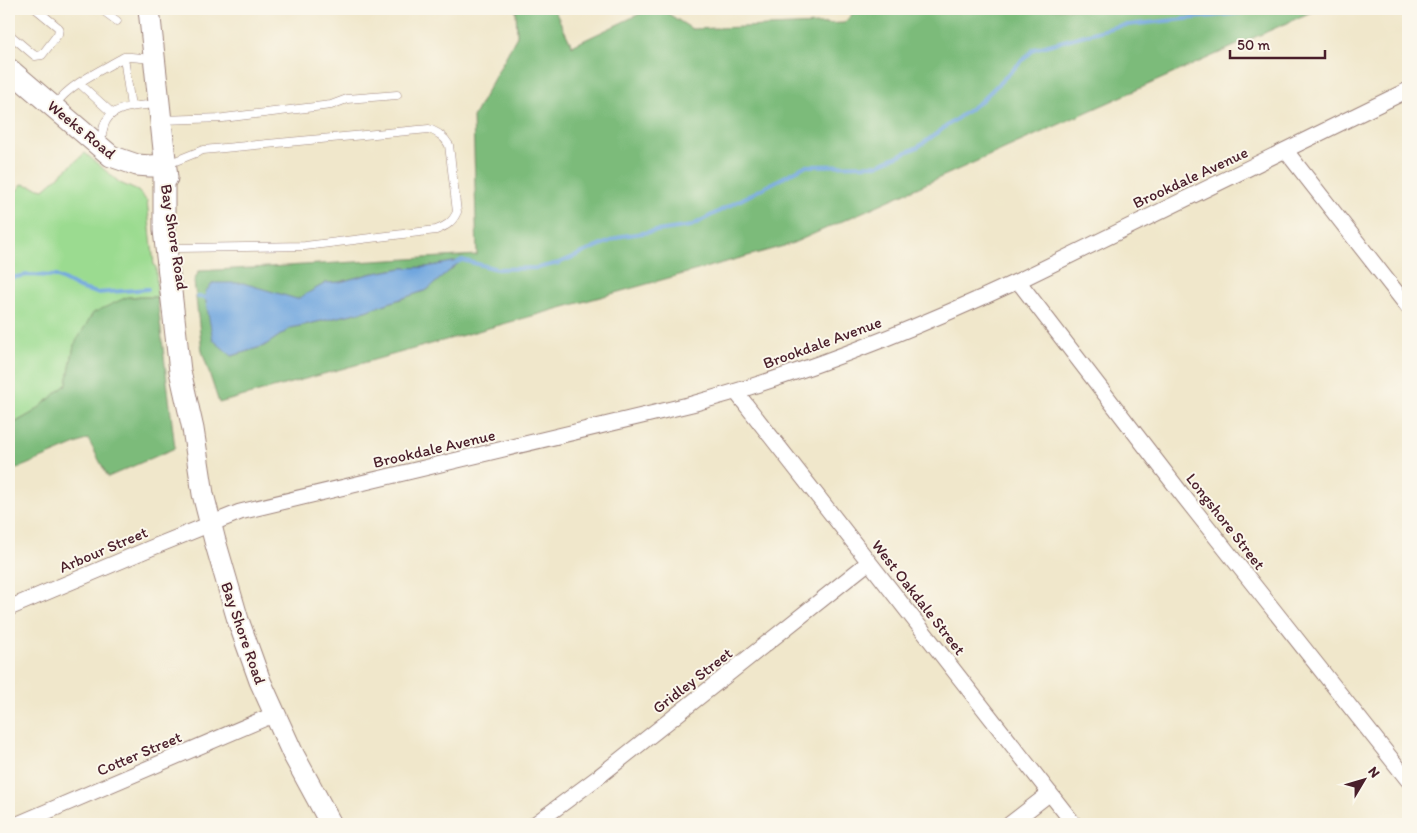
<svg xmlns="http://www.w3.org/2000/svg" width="1417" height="833" viewBox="0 0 1417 833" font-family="Itim,sans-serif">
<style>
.green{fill:#9bdb90;stroke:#727d5e}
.forest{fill:#7cbb7a;stroke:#636d52;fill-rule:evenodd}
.water{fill:#70a6de;stroke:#5d6284}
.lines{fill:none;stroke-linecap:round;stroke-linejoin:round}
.stream{stroke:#70a6de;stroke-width:4}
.lane-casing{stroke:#9d837b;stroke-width:9}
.street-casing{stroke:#9d837b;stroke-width:17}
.secondary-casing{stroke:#9d837b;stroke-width:23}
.lane{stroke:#fff;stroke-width:8}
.street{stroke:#fff;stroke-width:15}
.secondary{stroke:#fff;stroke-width:21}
.labels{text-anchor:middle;stroke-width:4;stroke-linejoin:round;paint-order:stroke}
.street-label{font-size:16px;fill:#4a1f2b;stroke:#fbf7ec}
</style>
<rect width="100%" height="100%" fill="#fbf7ec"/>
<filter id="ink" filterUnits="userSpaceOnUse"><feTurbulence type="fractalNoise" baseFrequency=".02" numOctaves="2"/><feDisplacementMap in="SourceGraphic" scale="10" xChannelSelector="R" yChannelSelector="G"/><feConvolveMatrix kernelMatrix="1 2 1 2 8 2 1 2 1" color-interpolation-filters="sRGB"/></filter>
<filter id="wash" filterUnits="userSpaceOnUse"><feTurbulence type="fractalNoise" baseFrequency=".0096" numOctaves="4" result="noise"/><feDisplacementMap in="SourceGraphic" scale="20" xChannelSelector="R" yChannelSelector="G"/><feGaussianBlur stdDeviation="1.12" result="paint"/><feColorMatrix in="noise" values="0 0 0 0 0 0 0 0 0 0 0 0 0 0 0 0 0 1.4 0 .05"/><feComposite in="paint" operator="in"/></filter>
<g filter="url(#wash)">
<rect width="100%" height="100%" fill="#f0e7cb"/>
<path class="green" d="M85,153L120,183L138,191L147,201L154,265L156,267L157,297H127L74,345L67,384L34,412L9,426V201L22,184L44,189Z"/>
<path class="forest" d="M516,9H554L572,46L650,9H661L692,29L844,23L857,9H1318L791,244L219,403L202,351L194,281L199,271L477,255L473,117L517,36ZM461,261L427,290L365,311L291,328L264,346L232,356L274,293L297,300L326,283L340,282L369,274L402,268L427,267Z
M127,297H157L175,448L108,477L88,439L9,472V426L34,412L67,384L74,345L93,313Z"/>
<path class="water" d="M462,260L427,290L365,311L291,328L264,346L232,356L213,340L205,297L206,291L213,283H243L297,299L326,283L340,282L369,274L402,268L427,267Z"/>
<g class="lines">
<path class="stream" d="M458,262L462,260L497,269L537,268L559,263L622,236L691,226L805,166L877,165L918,147L981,101L1034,49L1118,26L1241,13L1252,9
M9,278L28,275L56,276L79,288L97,293L148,289
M198,297L208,298"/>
</g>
</g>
<g filter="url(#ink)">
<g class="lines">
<defs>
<path id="lane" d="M101,9L117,21
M9,34L35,56L42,55L58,34L59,28L36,9
M124,57L131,107
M79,83L112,113
M55,105C71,83 100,71 124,57H131L152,59
M162,120L223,118L331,105L347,99L397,95
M100,145C102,138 102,128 106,121C115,105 141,106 157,104
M168,164L203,150L429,129C438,133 444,136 449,145L457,212C452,223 446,226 436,230L305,246L179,248"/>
<path id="street" d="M1286,151L1408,307
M1018,281L1181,493L1408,780
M736,392L1074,824
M9,608L151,548L240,512L692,404C802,374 915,329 1018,281L1408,90
M18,824L275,714
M535,824L597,778L869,562
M1010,824L1050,793"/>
<path id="secondary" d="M149,9L167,178
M9,69L111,156L137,165L150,166L164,165
M164,165V230L180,371L193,429L203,494L215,541L238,620L260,681L293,754L331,824"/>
</defs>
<use href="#lane" class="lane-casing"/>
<use href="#street" class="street-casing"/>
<use href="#secondary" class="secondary-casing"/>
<use href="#lane" class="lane"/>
<use href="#street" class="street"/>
<use href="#secondary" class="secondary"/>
</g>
</g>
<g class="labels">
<g class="street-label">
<text transform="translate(82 129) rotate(39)" y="6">Weeks Road</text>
<text transform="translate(1190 177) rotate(-25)" y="6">Brookdale Avenue</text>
<text transform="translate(175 237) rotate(81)" y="6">Bay Shore Road</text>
<text transform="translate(822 342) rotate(-20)" y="6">Brookdale Avenue</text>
<text transform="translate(434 448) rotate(-13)" y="6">Brookdale Avenue</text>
<text transform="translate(1226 521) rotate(52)" y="6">Longshore Street</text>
<text transform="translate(103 549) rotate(-23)" y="6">Arbour Street</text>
<text transform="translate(919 597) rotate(52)" y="6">West Oakdale Street</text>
<text transform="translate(244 633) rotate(71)" y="6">Bay Shore Road</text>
<text transform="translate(692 680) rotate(-38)" y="6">Gridley Street</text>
<text transform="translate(139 753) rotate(-23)" y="6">Cotter Street</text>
</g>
</g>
<rect width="1417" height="833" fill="none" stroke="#fbf7ec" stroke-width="30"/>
<g transform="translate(1364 780) rotate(52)" stroke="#fbf7ec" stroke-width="4" paint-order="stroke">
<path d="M0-4L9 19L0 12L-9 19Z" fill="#4a1f2b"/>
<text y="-8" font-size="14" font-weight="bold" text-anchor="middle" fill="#4a1f2b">N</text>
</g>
<path d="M1230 50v8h95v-8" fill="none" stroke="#4a1f2b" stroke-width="2.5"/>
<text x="1237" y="50" font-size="15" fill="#4a1f2b" stroke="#fbf7ec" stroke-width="4" paint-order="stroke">50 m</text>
</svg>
